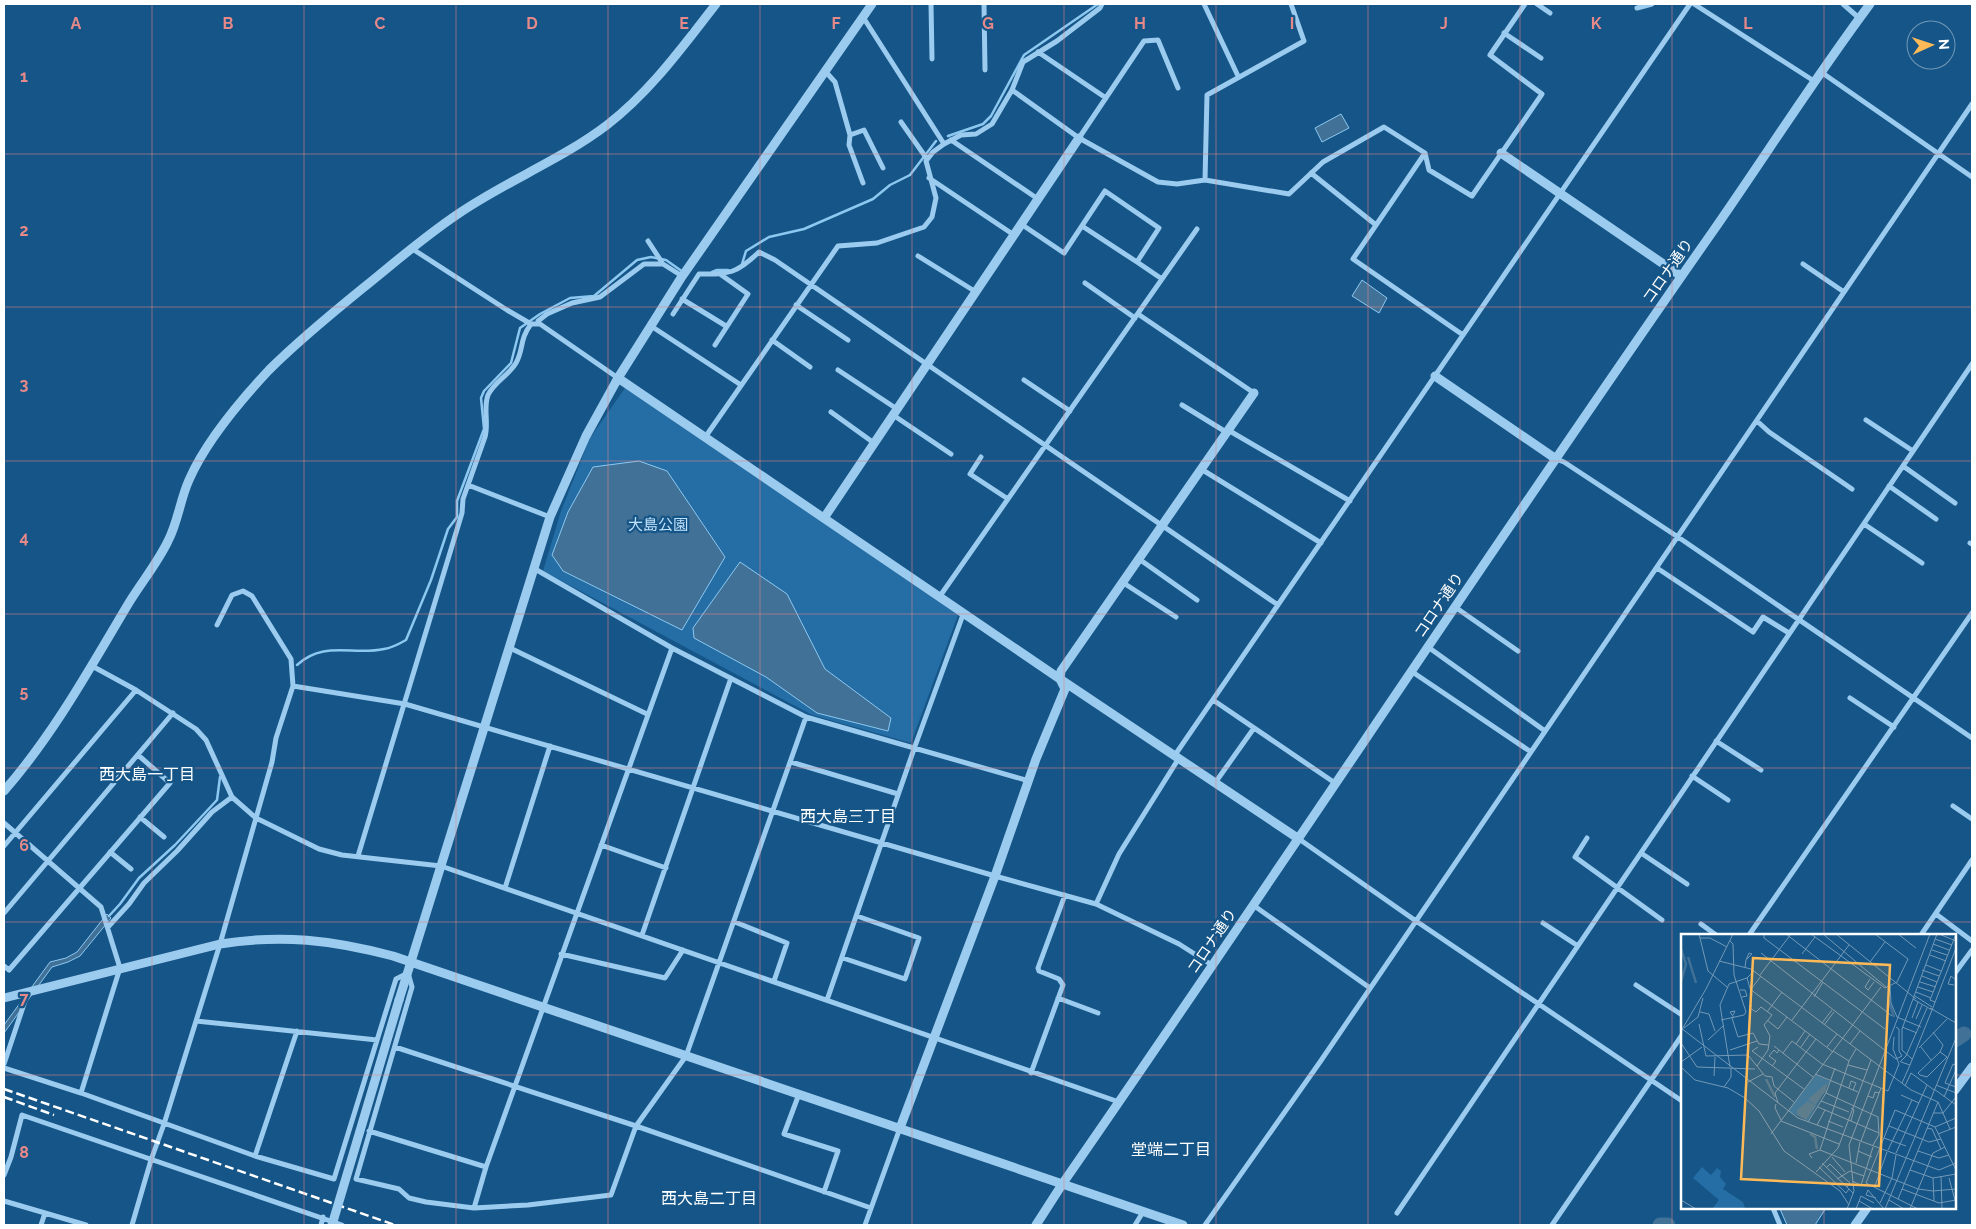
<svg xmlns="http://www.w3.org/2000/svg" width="1976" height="1229" viewBox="0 0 1976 1229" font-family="Raleway,'Noto Sans JP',sans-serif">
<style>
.green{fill:#246ea5}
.water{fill:#417196;stroke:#8dc8f1}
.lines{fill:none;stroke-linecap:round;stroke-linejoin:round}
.stream{stroke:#8dc8f1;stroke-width:2.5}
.river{stroke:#417196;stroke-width:15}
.minor{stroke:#9bcbee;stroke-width:5}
.tertiary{stroke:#9bcbee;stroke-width:9}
.rail{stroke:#fff;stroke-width:2.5;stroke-dasharray:9 4;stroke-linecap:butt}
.tertiary-bridge{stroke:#9bcbee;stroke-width:9}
.grid{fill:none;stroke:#e88989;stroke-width:1;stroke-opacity:0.55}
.labels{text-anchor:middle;stroke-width:4.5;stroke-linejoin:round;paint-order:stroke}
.street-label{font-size:15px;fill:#fff;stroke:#155587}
.park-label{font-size:15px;fill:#c1e2fb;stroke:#155587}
.neighbourhood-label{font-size:16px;fill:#fff;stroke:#155587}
.inset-river{fill:none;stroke:#417196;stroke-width:2.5}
.inset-road{fill:none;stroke:#7399b7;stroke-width:1}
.view{fill:#ffba58;fill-opacity:0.15;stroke:#ffba58;stroke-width:2.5}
.inset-edge{fill:none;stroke:#fff;stroke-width:2.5}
.grid-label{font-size:16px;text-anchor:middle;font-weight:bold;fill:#e88989;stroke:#155587;stroke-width:4.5;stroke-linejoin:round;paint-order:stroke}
</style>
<rect width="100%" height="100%" fill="#155587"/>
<path class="green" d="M625,388L958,615L911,743L812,715L543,571L561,511L590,438Z"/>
<path class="water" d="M1341,114L1349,128L1322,142L1315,128Z
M1362,280L1387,298L1379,313L1352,296Z
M639,461L667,471L725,557L682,630L563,571L552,555L568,512L593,467Z
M740,562L787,594L825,669L891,718L888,731L817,713L766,677L694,638L693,628Z
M107,914L111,918L80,956L68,962L52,967L4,1033V1025L50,962L66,958L77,952Z
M1781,1208H1826L1815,1225H1787L1780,1209Z"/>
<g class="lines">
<path class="stream" d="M948,136L983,124L991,116L1024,55L1098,4
M742,264L746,251L769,237L804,229L873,199L890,185L910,175L936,141
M712,272L717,270H728
M297,665C324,640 353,656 384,649C392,648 399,644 406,640L431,580L448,529L457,517V501L484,429L481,398L484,391L511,363L520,328L540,314L570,298L594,296L637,260L651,257L666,260L683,272
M109,916L120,904L139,878L175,845L217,800L220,777"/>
<path class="river" d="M1955,1040L1964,1034
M1660,1225H1668"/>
<path class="minor" d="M931,4L932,59
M984,4L985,70
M1204,4L1238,76
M1537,4L1550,13
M1694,4L1814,81
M1843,4L1859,18
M1637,8L1652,4
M863,17L944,144
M1504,33L1541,58
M1038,52L1106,98
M825,71L835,82L850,135L864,130L883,168
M1821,72L1972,177
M1012,90L1079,138L1158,182L1177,184L1205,180L1289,194L1323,162L1384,127L1425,153L1429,170L1472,196L1542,94L1490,55L1525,4
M901,122L927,159
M850,135L849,145L863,183
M1079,138L1144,41L1158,40L1178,88
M951,140L1038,199
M1425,153L1353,259L1463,335
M1311,173L1376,225
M929,178L1014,235
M1205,180L1207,95L1304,41L1291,4
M1021,224L1064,253L1105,191L1159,228L1137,262L1162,279
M1082,226L1137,262
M648,241L663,264
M411,248L507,310L531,324H540L618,378
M918,256L976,292
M1803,264L1844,292
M1085,283L1135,318
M682,299L726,326
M796,305L848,340
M673,314L699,274C730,274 736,274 759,252L775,260L1278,605
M1138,314L1254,393
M538,324V321L547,314L572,303L600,297L644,264H663L682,276
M651,326L741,385
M772,340L810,367
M715,345L748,294L720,274
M838,370L897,409
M1024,380L1070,411
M1182,405L1226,432
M831,412L874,443
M893,415L951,454
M1866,420L1913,451
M1757,421L1769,432L1852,489
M1228,430L1350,501
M706,436L838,246L877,243L924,227L932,217L936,198L926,161L933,152L944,144L961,135L976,134L992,124L1012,90L1023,62L1057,41L1100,8L1102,4
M981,457L970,474L1008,499
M1556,459L1564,462L1678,537L1972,738
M1903,466L1955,503
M1201,469L1321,543
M468,485L550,517
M1889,486L1936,519
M1864,524L1922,563
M1970,543L1972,544
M1139,559L1197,600
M1657,568L1753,632L1763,617L1789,633
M535,569L672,648L806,717L1029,781
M1122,582L1176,617
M940,596L1197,229
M1455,607L1518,651
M1428,647L1545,731
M510,648L647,714
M92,666L136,690L196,729L206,740L232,797L256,818L319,849L342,855L441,866L1119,1102
M1411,671L1531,752
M293,686L405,704L995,876L1096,904L1179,944L1212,965
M1850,698L1894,727
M1213,700L1335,783
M1716,741L1761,770
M1175,755L1690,4
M791,762L898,794
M1692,776L1728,800
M1215,783L1254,728
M1953,806L1972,819
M140,817L164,837
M4,823L101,907L120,968L81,1093
M1587,838L1575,857L1662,920
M1299,839L1416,921L1682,1101
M601,845L666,868
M4,846L136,690
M110,852L131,869
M1641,853L1687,884
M358,856L462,513L463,499L485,437C489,423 483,408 488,395C494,382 509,375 516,363C524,349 519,340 531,324
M505,888L550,746
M1096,904L1119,854L1179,758
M1253,905L1370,988
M4,913L173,713
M1936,914L1972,941
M735,922L787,943L774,981
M1543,923L1578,946
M1701,924L1716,935
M108,927L129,904L144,883L177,851L212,812L232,797
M642,935L731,678
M1749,935L1972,613
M1921,935L1972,860
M561,954L665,978L683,950
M843,958L905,979L919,938L857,916
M4,966L9,970L170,783L138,755
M1955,973L1972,950
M1636,985L1682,1015
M1058,998L1098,1013
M827,1000L914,749L964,612
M196,1021L377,1040
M395,1047L636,1126L871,1208
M4,1064L28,992
M4,1068L81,1093L255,1156L334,1179L396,979L408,973L412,987L356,1179L399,1189L409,1198L426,1202L474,1208L528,1205L611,1195L636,1126L686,1056L806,717
M1031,1073L1063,985L1059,979L1039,971L1038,968L1065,895
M799,1094L784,1134L838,1151L824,1192
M369,1131L486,1167
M255,1156L297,1031
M4,1175L11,1157L22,1115L342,1225
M4,1201L86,1225
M474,1208L486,1167L672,648
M1773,1208L1780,1225
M1397,1213L1972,364
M41,1225L45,1213
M132,1225L151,1160L164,1124L220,944L272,762L276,738L293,686L291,659L252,596L243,591L232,595L217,625
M321,1225L323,1217
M865,1225L900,1128
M1135,1225L1143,1212
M1205,1225L1320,1062L1972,104
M1552,1225L1682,1035"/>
<path class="tertiary" d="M1501,153L1681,276
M1435,376L1556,459
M618,378L1060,679L1299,839
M824,518L1079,138
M4,791C53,735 89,670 127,606C140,584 157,564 168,541C178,522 180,500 189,480C206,441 240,401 269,370C298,341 331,314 363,288C394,263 425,236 458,214C506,181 561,160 607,125C651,91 683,46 716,4
M4,998L220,944C282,934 332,940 393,956L1183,1225
M399,1000L550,517L586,436L618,378L681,278L872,4
M1955,1090L1972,1067
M900,1128L995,876L1036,759L1065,689L1060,679L1061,671L1254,393
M1036,1225L1063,1183C1281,869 1491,548 1711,234C1764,158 1814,79 1870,4
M1855,1225L1867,1208"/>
<path class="rail" d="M4,1089L395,1225
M4,1097L54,1115"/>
<path class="tertiary-bridge" d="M332,1225L399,1000"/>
</g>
<path class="grid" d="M152,4V1225M304,4V1225M456,4V1225M608,4V1225M760,4V1225M912,4V1225M1064,4V1225M1216,4V1225M1368,4V1225M1520,4V1225M1672,4V1225M1824,4V935M4,154H1972M4,307H1972M4,461H1972M4,614H1972M4,768H1972M4,922H1972M4,1075H1682M1955,1075H1972M1824,1208V1225"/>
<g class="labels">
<g class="street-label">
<text transform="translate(1668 271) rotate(-55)" y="5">コロナ通り</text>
<text transform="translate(1439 605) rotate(-56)" y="5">コロナ通り</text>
<text transform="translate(1212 941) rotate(-56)" y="5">コロナ通り</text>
</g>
<g class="park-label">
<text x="658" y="530">大島公園</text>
</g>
<g class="neighbourhood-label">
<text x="147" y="780">西大島一丁目</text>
<text x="848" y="822">西大島三丁目</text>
<text x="1171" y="1155">堂端二丁目</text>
<text x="709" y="1204">西大島二丁目</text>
</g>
</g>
<g transform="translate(1681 934)">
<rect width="275" height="275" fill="#155587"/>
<path d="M135,141L149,147L127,187L107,177ZM21,233L30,241L36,234L40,237L39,243L45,250L42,255L62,268L64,274L31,275L38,266L12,244Z" fill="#246ea5"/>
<path d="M146,149L145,157L134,171L127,165ZM127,167L135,172L125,186L116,181V176Z" fill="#417196"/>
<path class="inset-river" d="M0,15L5,30L0,48M7,23L15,49M207,65L213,83M85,145L94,163M129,200L134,203L136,215"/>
<path class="inset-road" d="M18,0L27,37L46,53M83,0V4L204,95M105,0L211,82M130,0L204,54L216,48L227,25L194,0M142,0L205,53M155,0L235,65M217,0L235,14M258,0L275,7M19,4H29L46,13M254,5L271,11M49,7L52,10L53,41L65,78M252,10L268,16M251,16L266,21M80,19L215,125M121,20L134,3M249,21L265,27M38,27L70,35L230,156L257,168L269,195M189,28L204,8M245,31L260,37M64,33L65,26L68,19L71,20L66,25M241,36L258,42M79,41L110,0M241,42L256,48M66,44L71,61M189,45L184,53L187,56L193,48M239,48L255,53M273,51L267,50L270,42L275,46M209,52L210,69L216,83L240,93M237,53L252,58M69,55L152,118M70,55L80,42M59,56H64L66,62L61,63M235,58L250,64M234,62L251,73M133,63L142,48M254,68L249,66L275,0M71,71L69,74L75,78L80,73L91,81L83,91L89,102L87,116L76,132M249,74L275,89M251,76L275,14M19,78L28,80L34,97M86,78L101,58M52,81L54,77L49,78L53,84M51,84L57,103L72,99L78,110L87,111M231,84L237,68M235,85L241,71M40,86L63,81L65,78M86,86L97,95L106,83M111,86L168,11M141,89L151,76M18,90L25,122L67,121L84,142L91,143L93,152L113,168M143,91L153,78M215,93L218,95V117L221,122L215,125M221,93L236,99M0,94L117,184L258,236L275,229M3,94L17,83L22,64M0,97L25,55L52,0M252,98L262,111L259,118L266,123M27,106L42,92M0,109L16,133L74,135M115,110L124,97M169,110L179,97M93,112L132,143M77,113L71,117L123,155M120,113L129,100M146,113L156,100M240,113L250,126M238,114L266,85M49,116L76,107M152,117L168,127M259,118L237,139L239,141L246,143L266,123M102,119L111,107L141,130L207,157L218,130L212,115L213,103M231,125L221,116V95L232,65M0,128L21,113M219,128L225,122L246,74M220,128L229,131L251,76L232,65L256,0M167,131L186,136M275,131L272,130L264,149L275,153M91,132L95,127L88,122L93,116L96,119L98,116M0,133L14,146L47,154L64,164L78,177L103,217L159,257L168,271M49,133L39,71L48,50L66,44L73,37M134,140L177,158M33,142L34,123M67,148L82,140M221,149L229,131M255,151L275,159M224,152L230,139L253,156M43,153L50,143V134M168,154L170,147L175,149L172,156M253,155L275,171M145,159L197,183L198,201L192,211M220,161L238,169M187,162L192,164L194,158L198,159M263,163L275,136M140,167L168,178M97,169L94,159L135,105M95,170L94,174L100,186M137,173L198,199M252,179H262L275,163M100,187L158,210M147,187L162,193M170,187L173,176L170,174M127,188L145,159L154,134M136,191L144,176M208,192L248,208L260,205M254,193L275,184M246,194L251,195L260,215M90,200L200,53M257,200L275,193M203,204L225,212M180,207L200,154M139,216L168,127L175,115M207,216L231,166M177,217L191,223M237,217L258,224L268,221M215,219L246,151M151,223L164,238M131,224L128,220L139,216L237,255L252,257L275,255M141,229L172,259M175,229L179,208M138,233L165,259L168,255M145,234L149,230L160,241L169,249L166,253M229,236L252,244L275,240M135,238L157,214L190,126M260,242L261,275M252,244L253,267M268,244L275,270M156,245L169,237L183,242M171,247L180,251L192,213M194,252L206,218M221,255L258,269L275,266M187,256L203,275M187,256L185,261L195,264M217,265L257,168M0,266L15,275M208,266L223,275M178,267L192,275M199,269L211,244L215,221M166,275L173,257L168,211L249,0M175,275L180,262L193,269M204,275L275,104M229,275L252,219L264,213M237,275L185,249L214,176L254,193L275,236"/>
<path class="view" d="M72,24L209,31L198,252L60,245Z"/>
<rect width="275" height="275" class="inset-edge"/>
</g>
<g class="grid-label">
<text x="76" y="29">A</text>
<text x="228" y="29">B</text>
<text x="380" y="29">C</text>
<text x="532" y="29">D</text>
<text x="684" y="29">E</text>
<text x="836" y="29">F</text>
<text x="988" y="29">G</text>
<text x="1140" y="29">H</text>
<text x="1292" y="29">I</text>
<text x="1444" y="29">J</text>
<text x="1596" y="29">K</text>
<text x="1748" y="29">L</text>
<text x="24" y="82">1</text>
<text x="24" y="236">2</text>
<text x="24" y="390">3</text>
<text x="24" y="543">4</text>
<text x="24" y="697">5</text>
<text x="24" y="851">6</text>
<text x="24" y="1004">7</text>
<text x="24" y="1158">8</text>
</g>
<rect width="1976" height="1229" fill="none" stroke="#ffffff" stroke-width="10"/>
<g transform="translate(1931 45) rotate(87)"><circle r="24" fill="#155587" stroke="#7399b7"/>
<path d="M0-4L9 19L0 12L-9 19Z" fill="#ffba58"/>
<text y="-8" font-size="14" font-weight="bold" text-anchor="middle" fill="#ffffff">N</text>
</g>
</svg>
